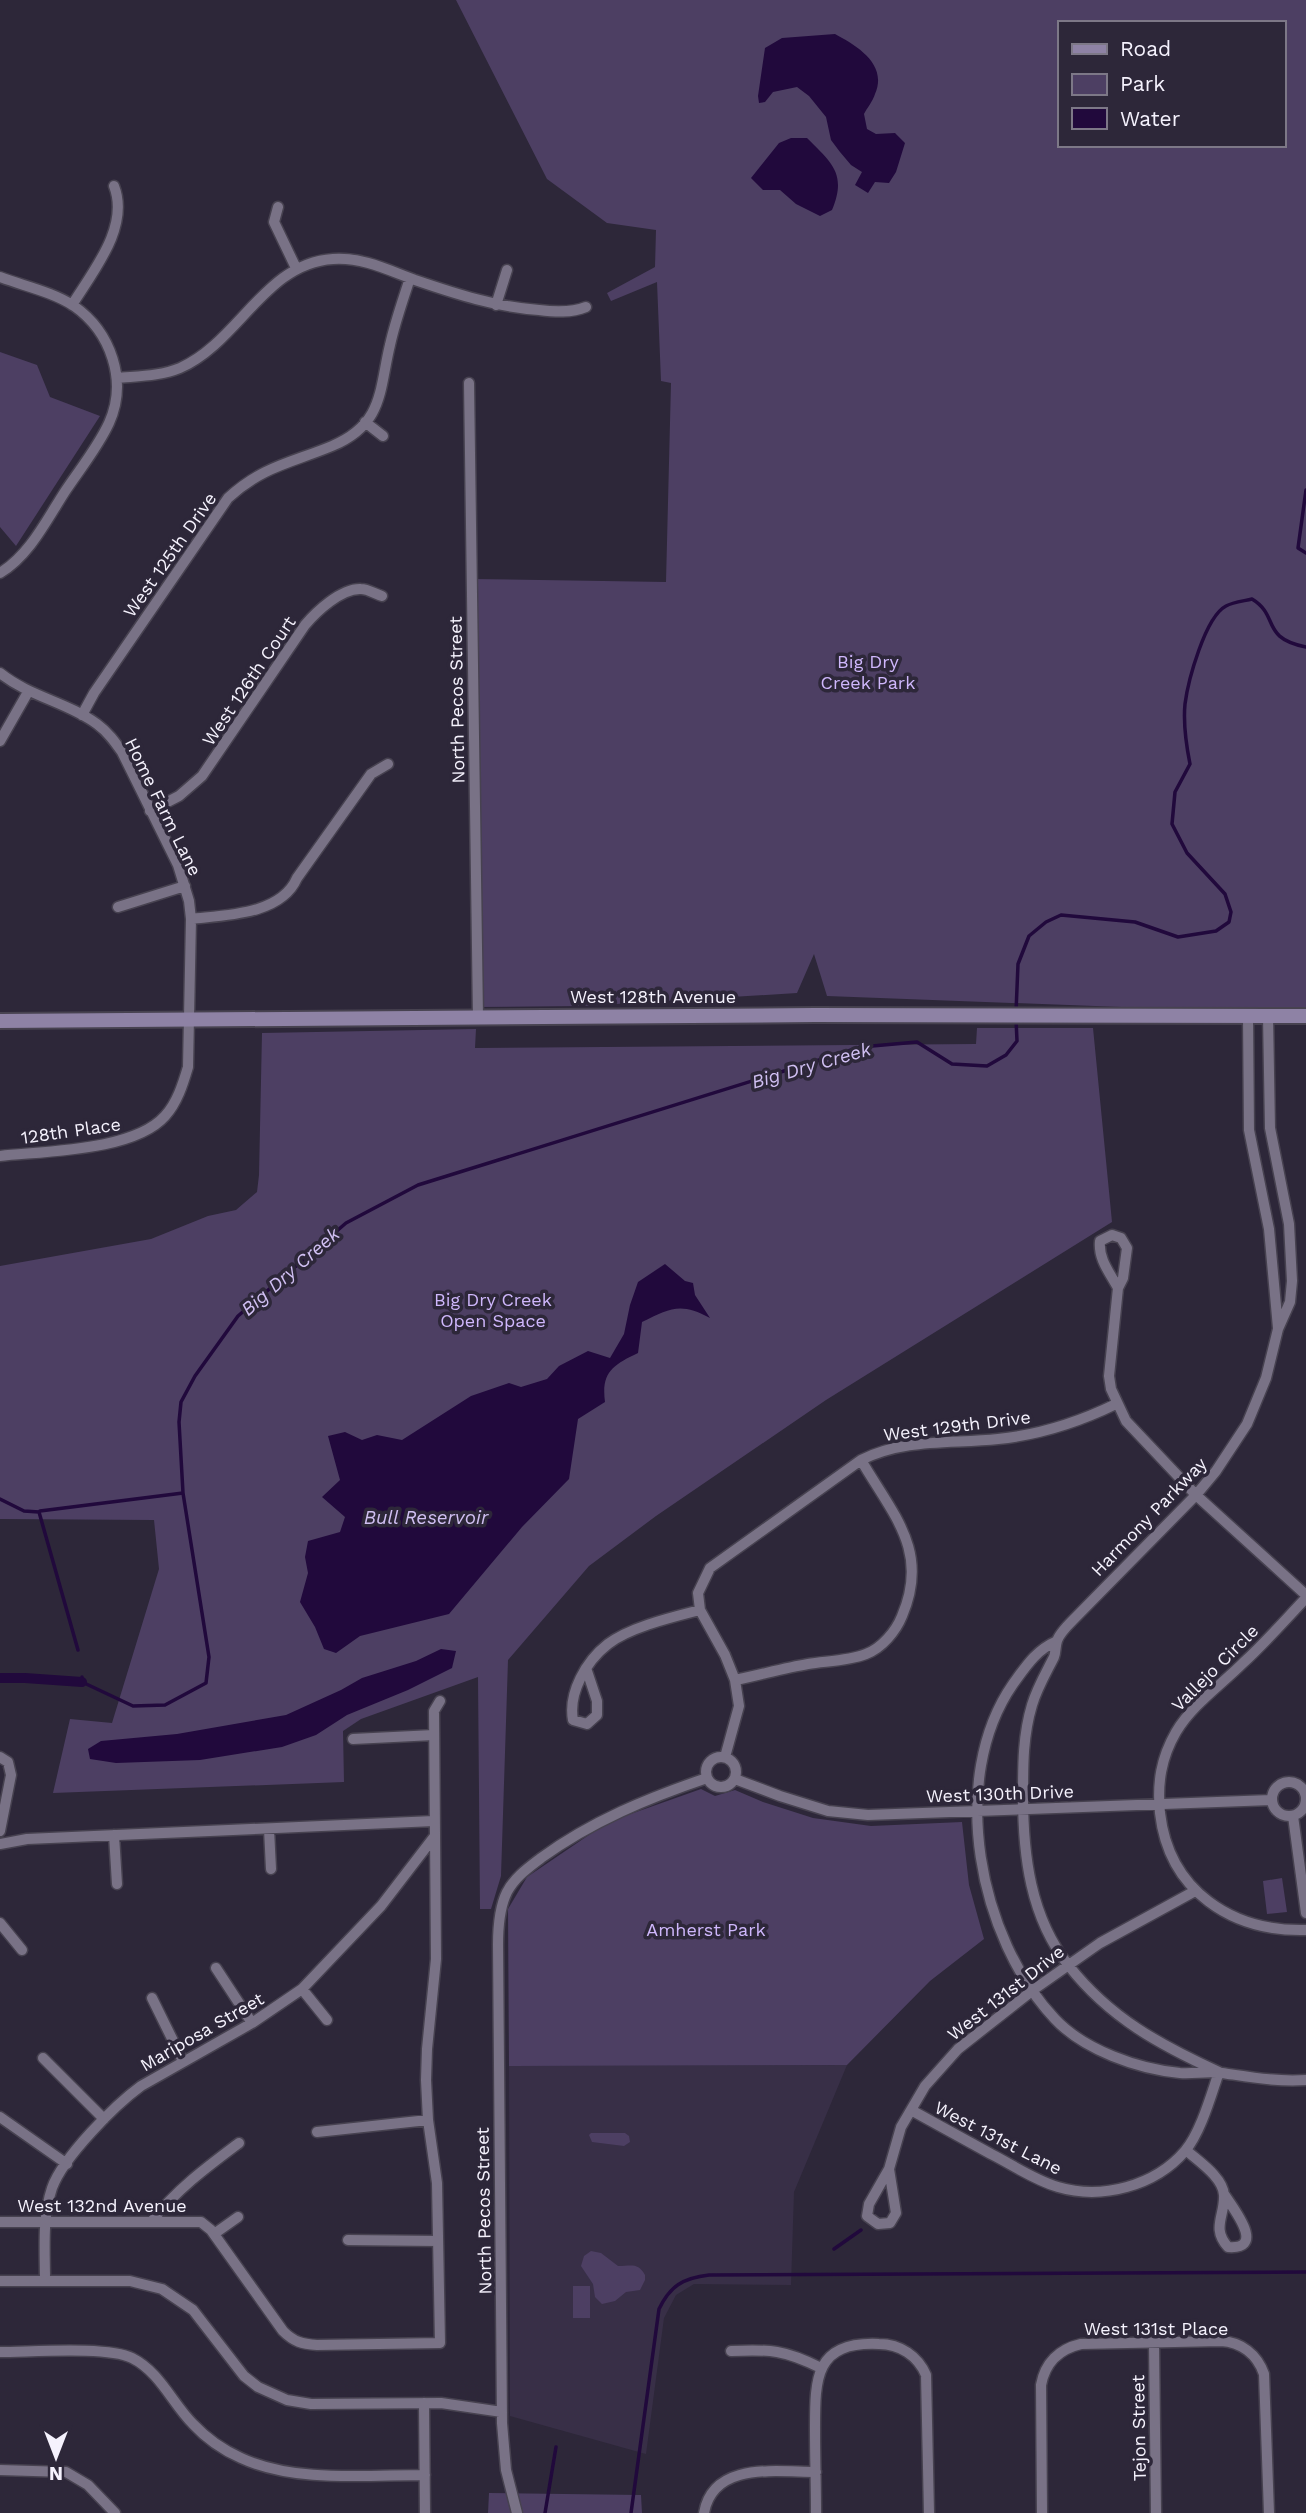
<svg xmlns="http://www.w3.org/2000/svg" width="1306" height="2513" viewBox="0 0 1306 2513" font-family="'Work Sans',sans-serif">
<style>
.built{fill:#382f47}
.green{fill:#4d3f63;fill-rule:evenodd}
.water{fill:#21093c}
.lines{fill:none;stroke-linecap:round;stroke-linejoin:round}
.stream{stroke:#21093c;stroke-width:3.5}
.canal{stroke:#21093c;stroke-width:10}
.street-casing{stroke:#474250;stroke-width:13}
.secondary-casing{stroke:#474250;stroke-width:18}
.street{stroke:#797286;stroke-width:10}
.secondary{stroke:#8e82a5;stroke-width:14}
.labels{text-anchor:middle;stroke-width:7;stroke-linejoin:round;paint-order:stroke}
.street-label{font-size:18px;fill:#f5f2fd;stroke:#2d2739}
.park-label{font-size:18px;fill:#cfb7fc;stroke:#2d2739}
.water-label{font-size:19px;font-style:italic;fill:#d0bff2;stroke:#2d2739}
</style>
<rect width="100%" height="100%" fill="#2d2739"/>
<path class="built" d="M847,2065L794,2192L791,2285L694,2284L676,2295L664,2318L646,2454L510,2416L509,2066Z"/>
<path class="green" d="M456,0H1306V1014L827,996L814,954L797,993L583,1006L477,1007L471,579L666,582L671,383L661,381L657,282L611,301L607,293L655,267L656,230L607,223L547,179ZM1059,23H1283V145H1059Z
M0,352L37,365L50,397L100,416L16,546L0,527Z
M977,1028H1093L1112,1222L826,1400L656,1516L589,1566L508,1660L501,1876L491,1909H480L478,1677L361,1719L343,1731L344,1782L53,1793L70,1719L112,1723L159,1569L154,1520L0,1519V1266L151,1239L208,1216L236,1210L257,1192L259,1175L262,1033L476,1029L475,1048L976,1044Z
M701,1789L715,1796L735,1790L763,1802L813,1818L871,1826L962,1822L969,1885L984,1939L930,1981L847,2065L509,2066L508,1909L527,1877L608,1822Z
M1282,1878L1287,1912L1267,1914L1263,1881Z
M591,2133H625L629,2136L630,2142L624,2146L592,2142L589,2135Z
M591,2251L601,2253L618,2266C631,2266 638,2262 645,2275V2280L640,2290L626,2292L615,2301L602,2304L595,2297L593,2284L581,2266L584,2256Z
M573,2286H590V2318H573Z
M489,2493L641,2495L642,2513H488Z"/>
<path class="water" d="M835,34C857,46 888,64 875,94C873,101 867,108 864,114L867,129L876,134L895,133L905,143L896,172L889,183L875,182L868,193L855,185L862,172L851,165L840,152L831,140L826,117L809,96L797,87L773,92L765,102L759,103L758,96L765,48L782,38Z
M791,138H807C832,163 847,174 832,210L820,216L796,204L780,190H763L751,178L779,143Z
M665,1264L685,1281L693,1283L695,1295L710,1318C681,1302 670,1308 642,1322L638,1353C613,1365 601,1372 605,1402L578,1419L569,1479L522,1527L449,1614L360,1636L336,1653L324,1649L315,1627L300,1602L308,1573L305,1557L308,1541L340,1532L345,1517L322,1497L340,1480L328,1436L345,1432L362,1440L377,1435L402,1440L471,1396L509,1383L521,1387L547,1379L559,1366L588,1351L610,1358L624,1334L630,1305L638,1282Z
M441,1649L456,1651L452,1668L408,1690L347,1715L316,1735L282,1747L200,1760L116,1763L90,1759L88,1749L101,1741L177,1734L286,1715L341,1690L362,1678L416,1661Z"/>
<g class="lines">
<path class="stream" d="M1306,490L1298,548L1306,553
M1016,1012L1018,964L1029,936L1046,922L1061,915L1135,922L1178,937L1216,931L1229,922L1231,912L1225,894L1187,853L1172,824L1175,792L1190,764C1186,744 1183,725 1185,704C1188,681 1205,617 1226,606C1233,602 1244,601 1252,599C1280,616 1260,638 1306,647
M0,1499L24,1511L39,1512L78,1650
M40,1511L183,1493
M82,1677V1682L133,1706L165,1705L206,1683L209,1657L183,1493L179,1422L181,1402L195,1376L238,1316L346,1223L418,1185L861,1047L917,1042L952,1064L987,1066L1006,1055L1017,1041L1016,1019
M834,2249L861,2230
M545,2513L556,2447
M631,2513L659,2309C670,2286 683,2278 709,2275L1306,2272"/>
<path class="canal" d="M0,1678H25L82,1682"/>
<defs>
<path id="street" d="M278,207L274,222L296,268
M0,277C24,286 53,292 74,306C111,332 128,381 109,423C98,447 80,469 66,490C47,519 30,555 0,573
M72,305C93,271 130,227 114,186
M496,305L507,270
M117,378C138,376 161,376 180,368C239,342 265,263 333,259C363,257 388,270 415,280C456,294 496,307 539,310C555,312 571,313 586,307
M469,383L478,1018
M365,422L383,436
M0,673C30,697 67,702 97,724C108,732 115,742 122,752L178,865L189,901L191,919L188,1067C183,1084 177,1103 165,1116C134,1151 45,1151 0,1156
M82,715L94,693L228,498C263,466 291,463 332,446C384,424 379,390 390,345C395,322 403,300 410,278
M0,741L28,692
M150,811L179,796L202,776L305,625C316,612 341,588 361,589C368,589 375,594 382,596
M118,907L185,886
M191,919C225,915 281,915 297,878L371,774L388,764
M1248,1016L1249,1130L1269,1229L1278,1328
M1118,1288C1110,1273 1098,1259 1100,1241L1112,1235L1121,1238L1127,1248L1123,1278L1118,1288L1109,1376L1111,1389L1126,1421L1196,1495L1306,1595
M1306,1598C1285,1620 1265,1643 1243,1663C1221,1685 1192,1705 1176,1732C1161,1758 1157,1783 1160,1813C1169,1891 1232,1932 1306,1930
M1057,1641C1036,1650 1026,1666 1013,1684C947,1779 979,1939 1055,2019C1084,2050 1138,2069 1180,2073C1194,2074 1208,2071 1222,2073C1250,2077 1277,2082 1306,2080
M586,1668L597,1701V1715L587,1724L573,1720C568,1693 586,1661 608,1644C630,1627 673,1617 700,1610
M735,1680C760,1675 784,1668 808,1664C827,1661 848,1661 866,1654C882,1648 896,1631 902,1616C930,1551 893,1515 861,1460
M353,1739L434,1735
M706 1772a15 15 0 1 1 30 0a15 15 0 1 1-30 0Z
M0,1757L8,1762L11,1775L0,1831
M725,1757L739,1706L735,1680L725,1655L700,1610L698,1593L710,1568L861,1460C905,1438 951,1444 998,1439C1038,1435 1081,1421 1116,1404
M735,1779L780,1796L828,1811L868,1815L1271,1800
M1272 1799a17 17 0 1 1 34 0a17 17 0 1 1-34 0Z
M1293,1816L1306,1913
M269,1829L271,1869
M114,1835L117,1884
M0,1844L27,1839L434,1821
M0,1923L22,1950
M216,1968L252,2023
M302,1989L327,2020
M152,1998L183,2061
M43,2058L104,2119
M1219,2072C1160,2045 1110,2018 1069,1966C1030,1917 1023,1855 1023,1795C1023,1764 1023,1735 1032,1705C1037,1688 1046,1673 1054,1657C1056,1652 1055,1647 1057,1641C1059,1634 1067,1626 1073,1620L1196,1495L1216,1471L1247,1424L1266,1378L1278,1329L1290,1302L1292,1281L1289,1224L1270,1128L1268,1016
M911,2110C938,2125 964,2139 991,2154C1013,2165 1034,2180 1058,2187C1102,2200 1155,2186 1185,2151C1201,2132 1211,2095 1219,2072
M0,2117L67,2164
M317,2132L428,2120
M1186,2150C1198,2161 1223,2177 1224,2195C1225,2216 1211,2228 1228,2247C1267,2250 1233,2208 1224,2194
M889,2169L896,2213L890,2223L878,2224L867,2216L869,2204L889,2169L901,2127L925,2086L958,2049L1033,1990L1100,1943L1195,1891
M152,2221C177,2189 207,2167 239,2143
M0,2222H201L211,2230L283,2331C294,2342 302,2344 317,2345L440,2343L437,2183L428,2120L426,2080L427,2049L436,1959L434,1711L440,1701
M214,2234L238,2217
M348,2240L437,2241
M0,2281H130L162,2289L193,2310L244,2376L258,2387L287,2400L311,2404L441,2403L502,2412
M45,2281C45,2250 42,2218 52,2188C63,2157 115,2105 141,2086L252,2023L302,1989L381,1906L434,1837
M1154,2343L1156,2513
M731,2351C770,2349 785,2350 821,2368
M0,2352C31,2352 108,2346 132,2358C160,2372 172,2403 193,2424C206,2438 223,2450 241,2458C295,2483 366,2475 425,2475
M424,2403L425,2513
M0,2470L66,2472L88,2485L115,2513
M517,2513L506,2470L502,2423L498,1945C498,1927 499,1908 507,1892C515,1877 528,1868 541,1858C592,1821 648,1798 707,1778
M704,2513C713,2461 777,2472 816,2472
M816,2513C816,2486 815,2458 815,2431C815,2379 814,2341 879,2344C900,2344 918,2356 926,2375L929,2513
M1042,2513L1041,2385C1045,2363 1059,2349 1081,2344L1221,2341C1241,2342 1257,2354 1264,2374L1269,2513"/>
<path id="secondary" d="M0,1021L815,1015L1306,1016"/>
</defs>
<use href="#street" class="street-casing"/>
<use href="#secondary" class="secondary-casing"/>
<use href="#street" class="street"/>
<use href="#secondary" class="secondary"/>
</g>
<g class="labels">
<g class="street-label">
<text transform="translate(170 555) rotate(-55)" y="6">West 125th Drive</text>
<text transform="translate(249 681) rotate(-56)" y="6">West 126th Court</text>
<text transform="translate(457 700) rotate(-91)" y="6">North Pecos Street</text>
<text transform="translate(163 807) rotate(64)" y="6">Home Farm Lane</text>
<text x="653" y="1003">West 128th Avenue</text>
<text transform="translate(71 1131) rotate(-8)" y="6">128th Place</text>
<text transform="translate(957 1426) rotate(-7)" y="6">West 129th Drive</text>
<text transform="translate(1149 1517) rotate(-46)" y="6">Harmony Parkway</text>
<text transform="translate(1215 1668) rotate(-45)" y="6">Vallejo Circle</text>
<text transform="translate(1000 1794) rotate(-2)" y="6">West 130th Drive</text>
<text transform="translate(1006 1993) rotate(-38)" y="6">West 131st Drive</text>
<text transform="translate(202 2032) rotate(-30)" y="6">Mariposa Street</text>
<text transform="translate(998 2138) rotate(27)" y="6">West 131st Lane</text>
<text x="102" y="2212">West 132nd Avenue</text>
<text transform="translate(484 2211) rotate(-91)" y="6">North Pecos Street</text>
<text x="1156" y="2335">West 131st Place</text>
<text transform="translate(1139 2428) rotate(-91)" y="6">Tejon Street</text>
</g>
<g class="park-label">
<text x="868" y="668">Big Dry<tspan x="868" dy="21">Creek Park</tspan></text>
<text x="493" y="1306">Big Dry Creek<tspan x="493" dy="21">Open Space</tspan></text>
<text x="706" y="1936">Amherst Park</text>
</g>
<g class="water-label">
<text transform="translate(811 1065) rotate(-16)" y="7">Big Dry Creek</text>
<text transform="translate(290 1271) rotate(-41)" y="7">Big Dry Creek</text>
<text x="426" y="1524">Bull Reservoir</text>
</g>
</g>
<rect x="1058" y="21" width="228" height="126" fill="#2d2739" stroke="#7d7887" stroke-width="2"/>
<rect x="1072" y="44" width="35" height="10" fill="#8e82a5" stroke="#7d7887" stroke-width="2"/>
<text x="1120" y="56" font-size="21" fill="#f5f2fd">Road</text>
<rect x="1072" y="74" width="35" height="21" fill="#4d3f63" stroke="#7d7887" stroke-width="2"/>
<text x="1120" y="91" font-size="21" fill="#f5f2fd">Park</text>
<rect x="1072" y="108" width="35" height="21" fill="#21093c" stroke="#7d7887" stroke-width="2"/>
<text x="1120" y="126" font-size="21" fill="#f5f2fd">Water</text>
<g transform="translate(56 2457) rotate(180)" stroke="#2d2739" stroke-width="5" paint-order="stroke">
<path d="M0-5L12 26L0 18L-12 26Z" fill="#f5f2fd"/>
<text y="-10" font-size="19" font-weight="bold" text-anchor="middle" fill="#f5f2fd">N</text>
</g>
</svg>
